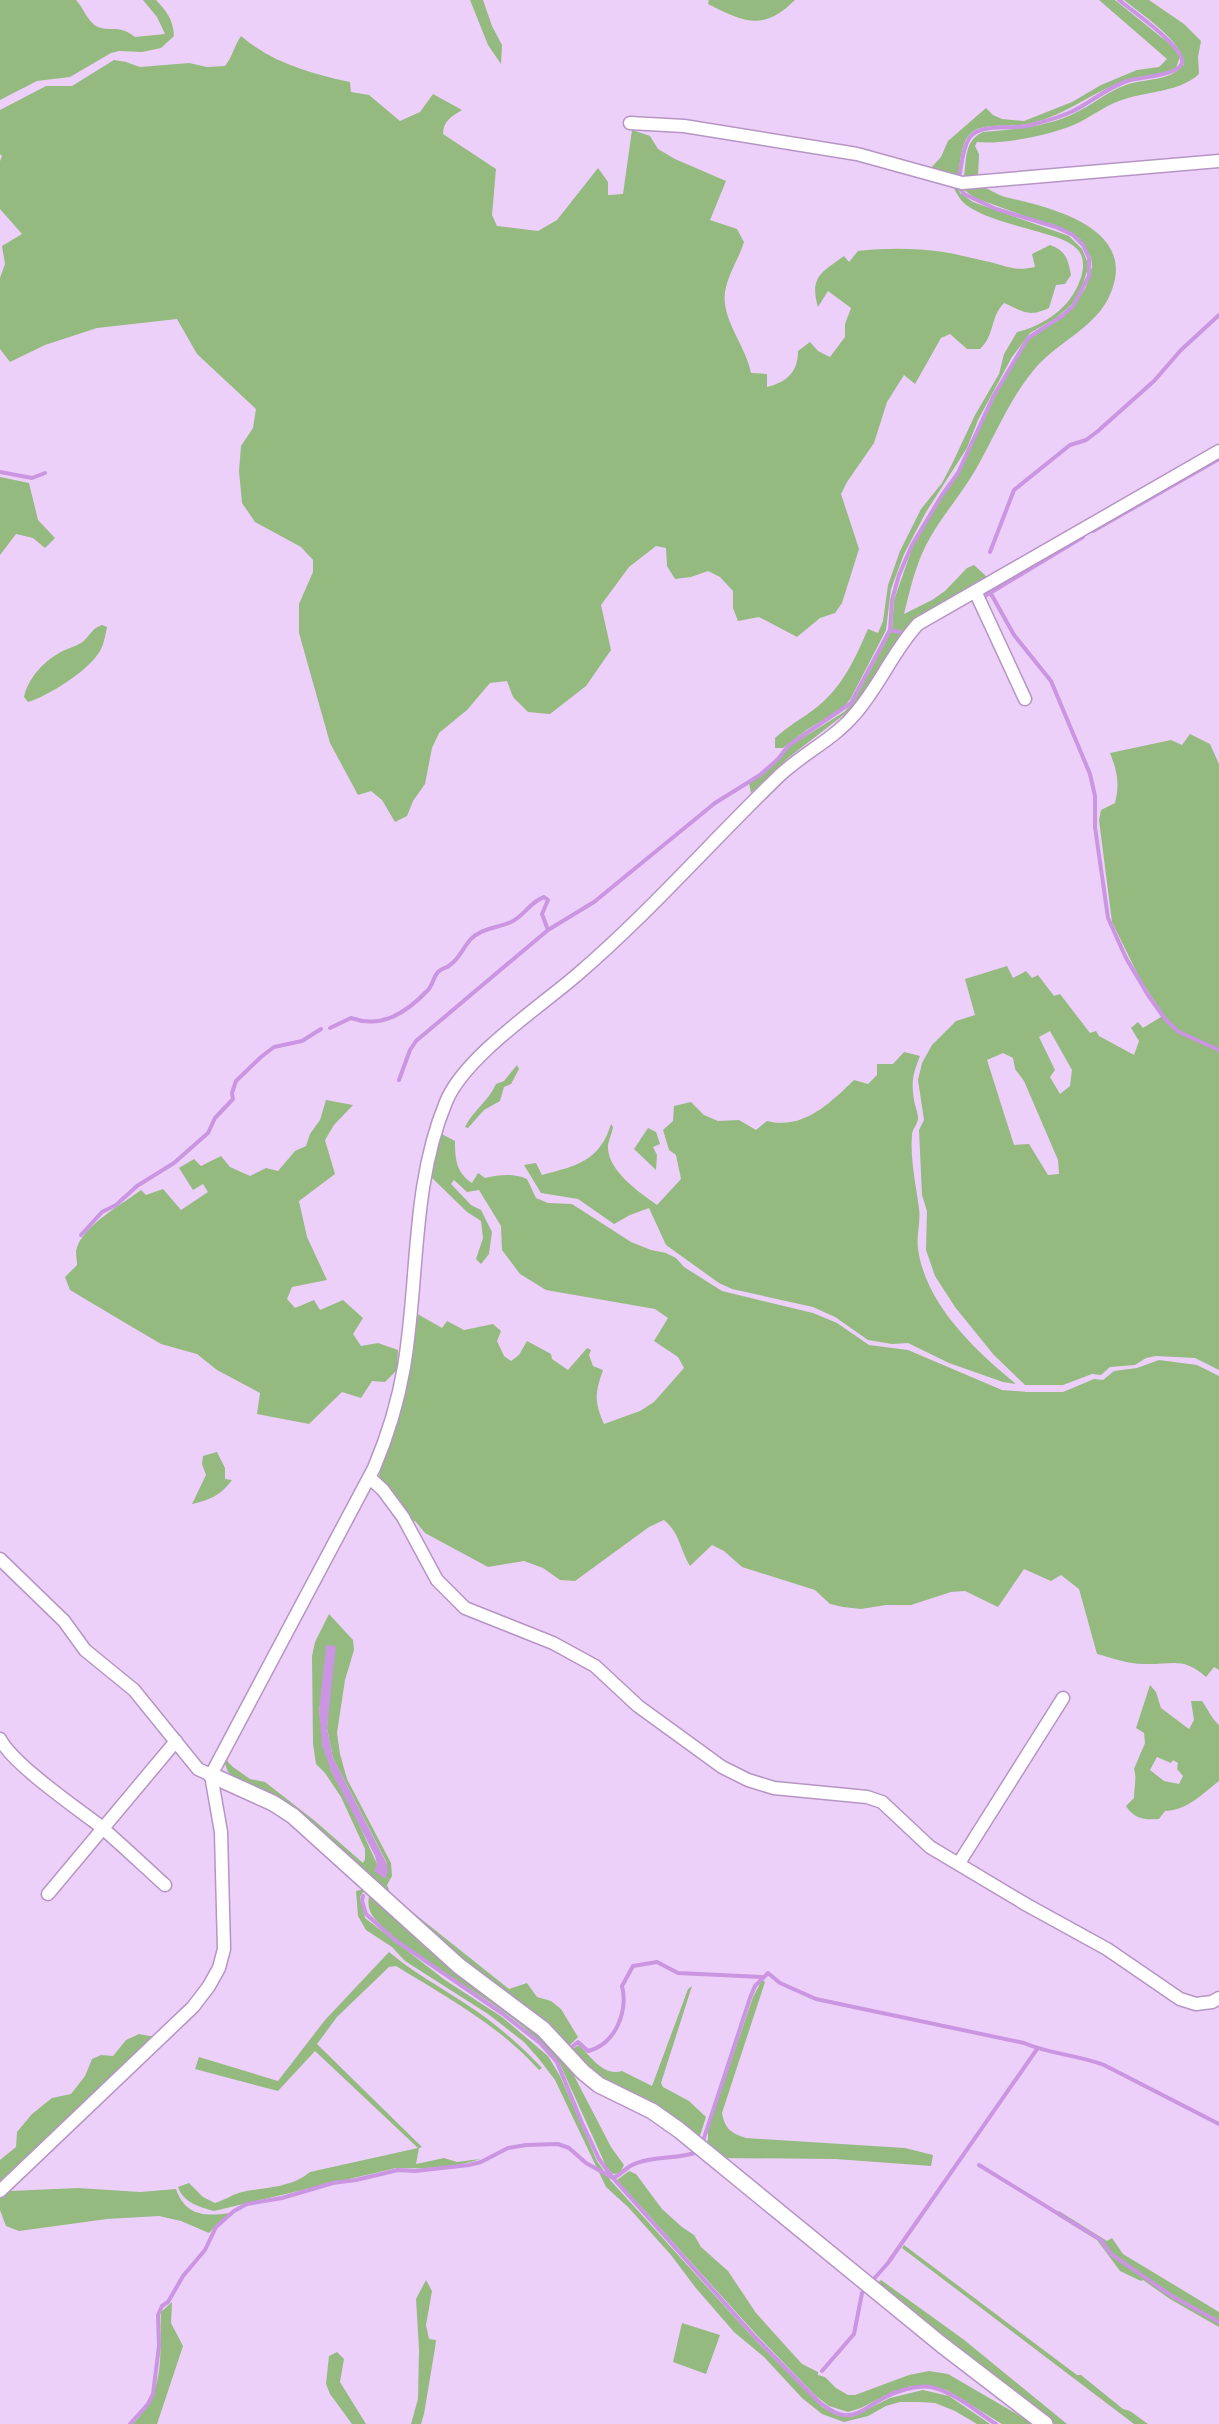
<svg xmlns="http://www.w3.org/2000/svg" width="1219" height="2424" viewBox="0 0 1219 2424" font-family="Montserrat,sans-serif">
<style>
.green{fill:#94ba80;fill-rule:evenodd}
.water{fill:#ca95e1}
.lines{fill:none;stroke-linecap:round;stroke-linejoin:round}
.stream{stroke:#ca95e1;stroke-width:4}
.minor-casing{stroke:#b695c5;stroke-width:15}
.tertiary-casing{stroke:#b695c5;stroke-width:18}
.minor{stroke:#fff;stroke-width:12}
.tertiary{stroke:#fff;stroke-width:15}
</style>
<rect width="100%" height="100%" fill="#edd0f9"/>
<path class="green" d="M0,0H76C84,8 87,22 98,27C111,32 119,24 135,37L165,34L157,17L143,0H156C167,12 173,19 174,36L161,48L142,52L119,51L111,53L70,77L37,81L0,100Z
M470,0H483L492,26L502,45L501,64L488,45Z
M709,0H795C763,32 744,22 708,4Z
M1099,0H1115L1171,45L1180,57L1176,68C1160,76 1144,74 1127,80C1090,92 1061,120 1021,125C1007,127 982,123 971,133C961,141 960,164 958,177L930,169L941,157L948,141L986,108L993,115L1002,119L1024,121L1072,102L1101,85L1137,70L1159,67L1167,59Z
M1124,0H1149L1184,24L1201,41L1198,57L1199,74C1179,92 1150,91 1125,99C1108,104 1095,114 1080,122C1056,134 1003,145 977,142L975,146L979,154L978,178L964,176C967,158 964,141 983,132C1015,129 1048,127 1077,112C1094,104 1108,91 1126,85C1145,78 1171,82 1184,64C1183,41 1141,14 1124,0Z
M241,36C273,63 310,73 350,82L351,92L369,95L400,121L420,112L433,94L462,110C452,116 443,121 443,134L496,169L492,215L497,226L538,231L557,220L598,168L608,182V195L623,194L632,130L650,136L658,149L675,159L726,181L710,220L737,229L744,242C739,258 730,271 726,287C718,316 746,345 751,373L767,374V387C787,382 798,372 798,351L810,342L818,351L830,357L845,337V324L851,308L828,291L818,307C809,277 822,272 844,256L849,262L858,251C886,248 916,248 943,252C957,254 971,258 985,261C1005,265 1013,272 1035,267L1032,254L1050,245C1066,251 1068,259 1071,275L1065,284L1056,285L1049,308C1028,318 1023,311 1004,303C990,317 995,335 980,349H967L950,334L941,338L915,384L904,375L887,402L874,443L847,482L841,494L859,549L854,565L842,603L835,613L820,618L797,637L759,617L738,621L733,608V591L720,577L708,571L691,577L675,579L667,566L666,548L656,546L629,567L601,605L611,650L586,686L550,714L528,712L513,697L507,681L490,683L467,710L439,733L432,748L425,784L413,801L407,816L395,822L382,800L371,791L358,795L330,743L299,633V604L313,572V560L301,547L255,522L242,503L239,471L241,446L253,428L256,409L197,354L177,319L97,328L45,345L10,362L0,349V278L5,264L2,246L22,234L0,209V161L2,156L0,154V110L46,86H72L114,60L126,62L140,67L189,63L207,67L225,66C233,56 234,46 241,36Z
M962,185C969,186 978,185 985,188C992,190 997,195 1005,197C1053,208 1143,229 1108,299C1092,330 1054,344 1033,371C1009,400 995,436 976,469C961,495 940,518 926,545C915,567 910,590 904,614L932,600L945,591L967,568L974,565L987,577L901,635L858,701L850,710L788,758L751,793L749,783L761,776L779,760L790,746L844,712L853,703L892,630L894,600L913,546L942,495L958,474L994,398L1029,339L1073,308L1086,287L1092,267L1091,257L1080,239L1072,233L975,198L964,190Z
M953,186L958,187L960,193L973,202L1069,236L1082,249L1087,261L1088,268L1082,287L1072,304L1056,318L1030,333L1012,357L978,420L967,448L926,512L904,554L891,589L886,630L851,698L844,707L808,729L783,748H775V738C790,724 809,715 824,701C846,680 856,656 868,629L878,633L883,621L888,585L900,551L921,509L942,483L952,464L975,415L999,374L1004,354L1017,332C1039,327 1064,312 1075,291C1082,279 1088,260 1077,249C1067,239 1052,236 1039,232C1016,225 986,219 966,205C960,200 956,193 953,186Z
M0,477L29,483L38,520L55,538L45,548L33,538L16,534L0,555Z
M102,625L107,627C105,636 104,646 98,654C86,672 48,696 28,702L24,697C28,679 42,663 59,653C66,649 74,647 81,643C90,637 91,628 102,625Z
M1190,734L1210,744L1219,764V1370L1195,1358L1156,1356L1146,1358L1135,1365L1110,1367L1101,1375L1092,1374L1063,1385H1025L993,1354L955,1307L935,1276L926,1250L927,1211L922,1195L919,1130L924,1120L918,1080L922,1063L932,1045L956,1021L975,1015L965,979L1007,966L1013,978L1026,971L1032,978L1038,975L1054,996L1060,994L1090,1033L1096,1031L1099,1036L1134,1055L1139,1041L1131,1028L1138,1022L1143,1028L1164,1015L1140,979L1112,922L1099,820L1101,810L1115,803C1120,783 1117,771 1110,753L1171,740L1182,745ZM1050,1031L1072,1070L1070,1086L1060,1094L1050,1077L1055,1070L1039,1037ZM1003,1053L1013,1058L1015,1069L1024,1081L1058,1160L1059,1174L1048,1175L1029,1144L1014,1145L987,1060Z
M904,1052L920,1056C913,1074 911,1081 914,1100C915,1106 918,1113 918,1118C918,1124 912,1129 912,1135C910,1159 916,1185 919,1208C921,1222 916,1236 918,1249C926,1305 975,1350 1016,1384L1003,1382L949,1363L908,1343L892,1344L868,1340L835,1317L813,1307L732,1289L719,1283L666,1245L649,1208L630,1215L614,1224L578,1199L541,1193L524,1165L536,1163L542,1175C576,1166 600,1161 611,1124L613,1127C612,1133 609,1139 608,1145C606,1170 640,1193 657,1205L681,1179L676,1155L669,1150L663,1130L673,1121L674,1106L691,1102L704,1115L718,1121L739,1120L756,1130L767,1121C803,1130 829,1104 854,1080L868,1084L877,1075V1064H893Z
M517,1065L519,1069L511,1084L504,1087L500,1101L484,1110L468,1128L465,1127C474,1109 488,1102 496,1084L504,1081Z
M326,1100L353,1105L334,1125L325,1140L335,1174L299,1201L307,1237L327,1280L292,1287L287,1299L295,1308L314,1300L320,1310L343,1300L363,1318L353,1334L361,1346L378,1343L398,1350L397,1370L385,1382L372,1381L361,1398L342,1392L309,1424L257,1414L260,1393L217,1370L197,1354L161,1344L122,1321L70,1290L65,1277L77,1265C77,1261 76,1255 76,1251C81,1226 123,1204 141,1190L146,1195L163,1189L181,1210L208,1192L203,1184L193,1190L179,1168L194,1159L201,1166L221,1156L230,1167L250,1176L266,1168L278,1171L295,1151L306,1146L310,1134L320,1120Z
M648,1128L656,1132L660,1144L653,1147L657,1155L656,1170L634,1149Z
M438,1132L455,1141C455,1158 456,1173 472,1183L478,1173L485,1178C500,1175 513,1173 527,1179L536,1198L548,1203L572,1204L631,1242L651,1250L666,1253L676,1258L684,1267L722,1291L813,1313L837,1323L869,1345L908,1350L1002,1390L1027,1392H1063L1094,1379L1103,1380L1114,1371L1137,1368L1159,1360L1197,1365L1219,1376V1670L1214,1667L1206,1677C1183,1656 1172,1665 1144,1664C1128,1664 1112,1658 1097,1654L1079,1589L1061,1575L1051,1581L1024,1569L998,1607L965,1591L951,1592L911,1605H886L861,1609L843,1607L830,1604L815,1590L742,1567L724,1551L712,1545L690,1566C680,1550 680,1533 664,1520L649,1527L575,1581L560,1580L543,1568L524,1561L488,1567L425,1533L416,1522L407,1517L379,1476L396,1421L414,1312L442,1328L447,1321L464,1330L493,1324L501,1331L497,1341L504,1356L511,1361L519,1355L527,1341L551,1354L552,1359L568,1370L587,1348L591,1350L589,1355L593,1366L603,1370C595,1393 594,1401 604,1424L640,1411L654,1402L684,1368L678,1357L654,1341L668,1318L655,1309L546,1290L520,1274L502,1250L501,1226L479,1190L467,1192L454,1180L451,1184L471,1205L481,1210L492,1232L489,1254L481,1264L476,1259L483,1238L481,1221L467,1212L429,1175Z
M217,1452L225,1468V1479L232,1480C221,1495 210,1500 192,1504L206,1475L202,1464L203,1456Z
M329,1614L353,1640L354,1650L345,1680L337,1733L340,1754L347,1779L391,1863L392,1876L387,1885L391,1895L509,1989L527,1983L537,1997L551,2001L561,2009L578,2037L569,2046L574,2048L579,2045C590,2056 604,2077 622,2071L652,2086L688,1989L692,1986L661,2083L663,2087L689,2101L706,2117L698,2142L593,2075L383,1893L228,1772L225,1764L226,1755L228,1762L233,1767L250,1779L265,1782L315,1821L363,1863L365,1859V1849L341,1797L325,1773L316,1764L313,1744L312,1656L315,1642ZM323,1688L329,1697L327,1728L333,1758L387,1863L377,1864L352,1809L331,1771L319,1711Z
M1150,1685L1156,1692L1161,1708L1189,1729L1194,1720L1191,1701H1202C1208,1709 1211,1718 1219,1725V1781C1202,1794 1188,1810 1165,1811L1159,1819C1145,1820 1134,1819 1126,1806L1134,1798C1134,1788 1137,1777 1134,1769L1145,1743L1144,1733L1136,1728ZM1157,1757L1171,1763L1173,1760L1178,1763L1177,1769L1183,1776L1179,1784L1164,1781L1150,1770Z
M365,1889L360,1897L365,1918L445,1980L502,2017L548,2056L560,2076L597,2161L611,2181L756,2341L822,2407L836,2415L852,2417L890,2398L923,2390L949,2396L990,2424H977L955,2411L935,2403L919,2402H900L886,2406L868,2416L844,2422L822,2414L802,2398L764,2357L734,2332L695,2287L671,2255L628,2207L606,2187L555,2080L539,2059L524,2042L488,2014L405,1961L392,1947L366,1930L358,1916L356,1891Z
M370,1893L532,2025L569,2066L611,2147L624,2165L620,2173L613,2174L606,2166L560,2064C526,2021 478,1995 433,1965C413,1951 391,1937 375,1919C368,1911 367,1903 370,1893Z
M389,1952C413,1972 440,1987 466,2004C494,2022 519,2044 542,2068L539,2070C500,2026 445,1996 396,1966L389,1967L337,2017L317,2044L422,2147L419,2148L416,2164L444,2158L457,2162L480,2159C455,2168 423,2169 396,2168L214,2211C199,2207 183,2202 178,2187L189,2183L203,2197L215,2203C225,2200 233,2194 242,2192C266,2187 291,2188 310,2172L418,2148L315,2051L278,2091L195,2069L199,2057L278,2081L325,2020Z
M762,1980L765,1982L722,2113C725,2129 731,2133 746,2138L905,2148L933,2155L931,2166L835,2159L721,2158L705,2147L708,2139V2129L753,1997Z
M139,2034L155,2037L0,2181V2160L16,2147L17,2132L32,2114L52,2098L71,2094L85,2076L92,2059L101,2055L113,2056L126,2040Z
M629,2171L636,2174L662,2209L682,2227L694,2235L701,2247L728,2271L756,2313L802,2364L818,2372V2375L825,2377L836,2388L848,2395H855L909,2375L929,2371L948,2374L1034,2424H1002L947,2390L928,2386H911L886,2395L861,2408L848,2412L829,2406L816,2396L755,2333L617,2180Z
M78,2188L140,2192L176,2189C185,2215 204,2217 229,2213L209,2233L181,2221L159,2216L107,2219L19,2231L6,2226L0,2210V2196L10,2191Z
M1059,2211L1107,2241L1112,2238L1123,2254L1219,2312V2327L1170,2299L1143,2280L1141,2281L1120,2271L1097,2240L1058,2216Z
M904,2245L1077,2375H1081L1123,2409L1130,2411L1148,2424H1134L902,2248Z
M426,2280L432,2291L426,2325L429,2339L436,2340L435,2348L424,2414L421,2424H411L418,2399L419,2349L416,2299Z
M881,2280L963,2339L1067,2424H1051L875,2285Z
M172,2302L171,2323L183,2346L157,2424H133C167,2388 159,2357 161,2312Z
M682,2323L720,2335L706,2374L673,2362Z
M337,2352L344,2359L340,2382L366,2424H352L330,2394L326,2384L329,2356Z"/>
<path class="water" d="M326,1645L336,1646L327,1728L333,1758L387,1864L388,1871L385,1879L374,1871L377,1864L375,1856L331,1771L322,1745L319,1711Z"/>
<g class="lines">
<path class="stream" d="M959,177C962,165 963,142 973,134C987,124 1011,129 1027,126C1043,122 1061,117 1075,110C1092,101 1109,87 1127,81C1139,77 1178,76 1182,63C1186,48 1131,10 1119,0
M0,472L32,478L45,473
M1093,531L1219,459
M990,552L1014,490L1070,445L1086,440L1098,431L1154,381L1181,350L1219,315
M990,592L1014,635L1051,681L1090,774L1095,796V827L1108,918L1126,958L1148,995L1165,1019L1179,1032L1219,1050
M985,596L1083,537
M890,630L900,632
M330,1028L351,1018C381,1029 406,1013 427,991C433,986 433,977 438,972C442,968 447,968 450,965C459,959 463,948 470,940C481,928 498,928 511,922C524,916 530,902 544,897L548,900L542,914L548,930
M399,1080L410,1050L416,1041L548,930L594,902L715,803L760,775L778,759L789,745L851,703L890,630L892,600L899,575L912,545L942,495L958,473L993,397L1028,338L1062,316L1073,306L1089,276V258L1083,245L1073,235L1056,227L996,209L964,194L960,188
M81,1235L102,1212L116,1205L137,1186L174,1163L208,1133L215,1118L233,1099L232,1093L236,1081L261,1057L274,1047L302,1041L321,1029
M363,1896L362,1901L366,1914L395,1940L503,2014L540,2043L557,2062L582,2123L599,2159L613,2178L755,2337L819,2402C826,2407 834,2414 844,2415C858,2417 870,2405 882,2399C895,2391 916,2385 931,2387C954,2392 977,2412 996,2424
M573,2046L578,2042L588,2051C616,2044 628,2011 622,1986L633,1966L657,1962L678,1973L762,1977
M702,2144L750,1998L755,1986L768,1973L780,1983L816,1999L1024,2043C1049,2054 1078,2055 1104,2065L1219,2124
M979,2165L1101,2240L1111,2254L1172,2296L1219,2322
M872,2281L888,2263L1037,2049
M822,2371L854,2334L862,2293
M130,2424L148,2404L153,2394L159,2346L158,2315L162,2306L168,2302L183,2276L205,2250L216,2227L234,2211L247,2204L282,2198L333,2183L356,2180L398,2170L415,2171L469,2165L481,2162L508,2148L526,2145L558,2144L569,2148L586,2163L613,2178C623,2174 626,2166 637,2163C655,2156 676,2159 695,2153"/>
<defs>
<path id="minor" d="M630,123L684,126L857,154L962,183L1219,161
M975,591L1025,699
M369,1477L383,1490L403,1517L437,1580L465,1608L553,1643L595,1666L638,1706L722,1767L748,1780L774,1788L867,1797L882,1802L930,1847L1027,1905L1107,1949L1180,1999L1196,2004L1212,2002L1219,1998
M0,1559L64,1621L85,1650L134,1690L198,1769L211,1775
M0,1739C14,1765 74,1806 100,1826C122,1845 143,1865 165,1885
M959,1863L1063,1698
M48,1894L176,1741
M0,2191L193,2007L209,1986L219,1968L224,1949L221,1832L211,1775L374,1468C388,1435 398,1402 404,1367C419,1279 411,1186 446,1102C464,1057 540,1007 578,974C648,914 710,843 777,778C800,755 833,740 854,715C879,687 893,651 918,624L1219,451"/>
<path id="tertiary" d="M211,1775L273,1803L293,1816L459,1966L543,2029L583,2072L599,2085L652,2111L679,2130L942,2345L1045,2424"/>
</defs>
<use href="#minor" class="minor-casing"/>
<use href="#tertiary" class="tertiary-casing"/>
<use href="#minor" class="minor"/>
<use href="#tertiary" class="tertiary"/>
</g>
</svg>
